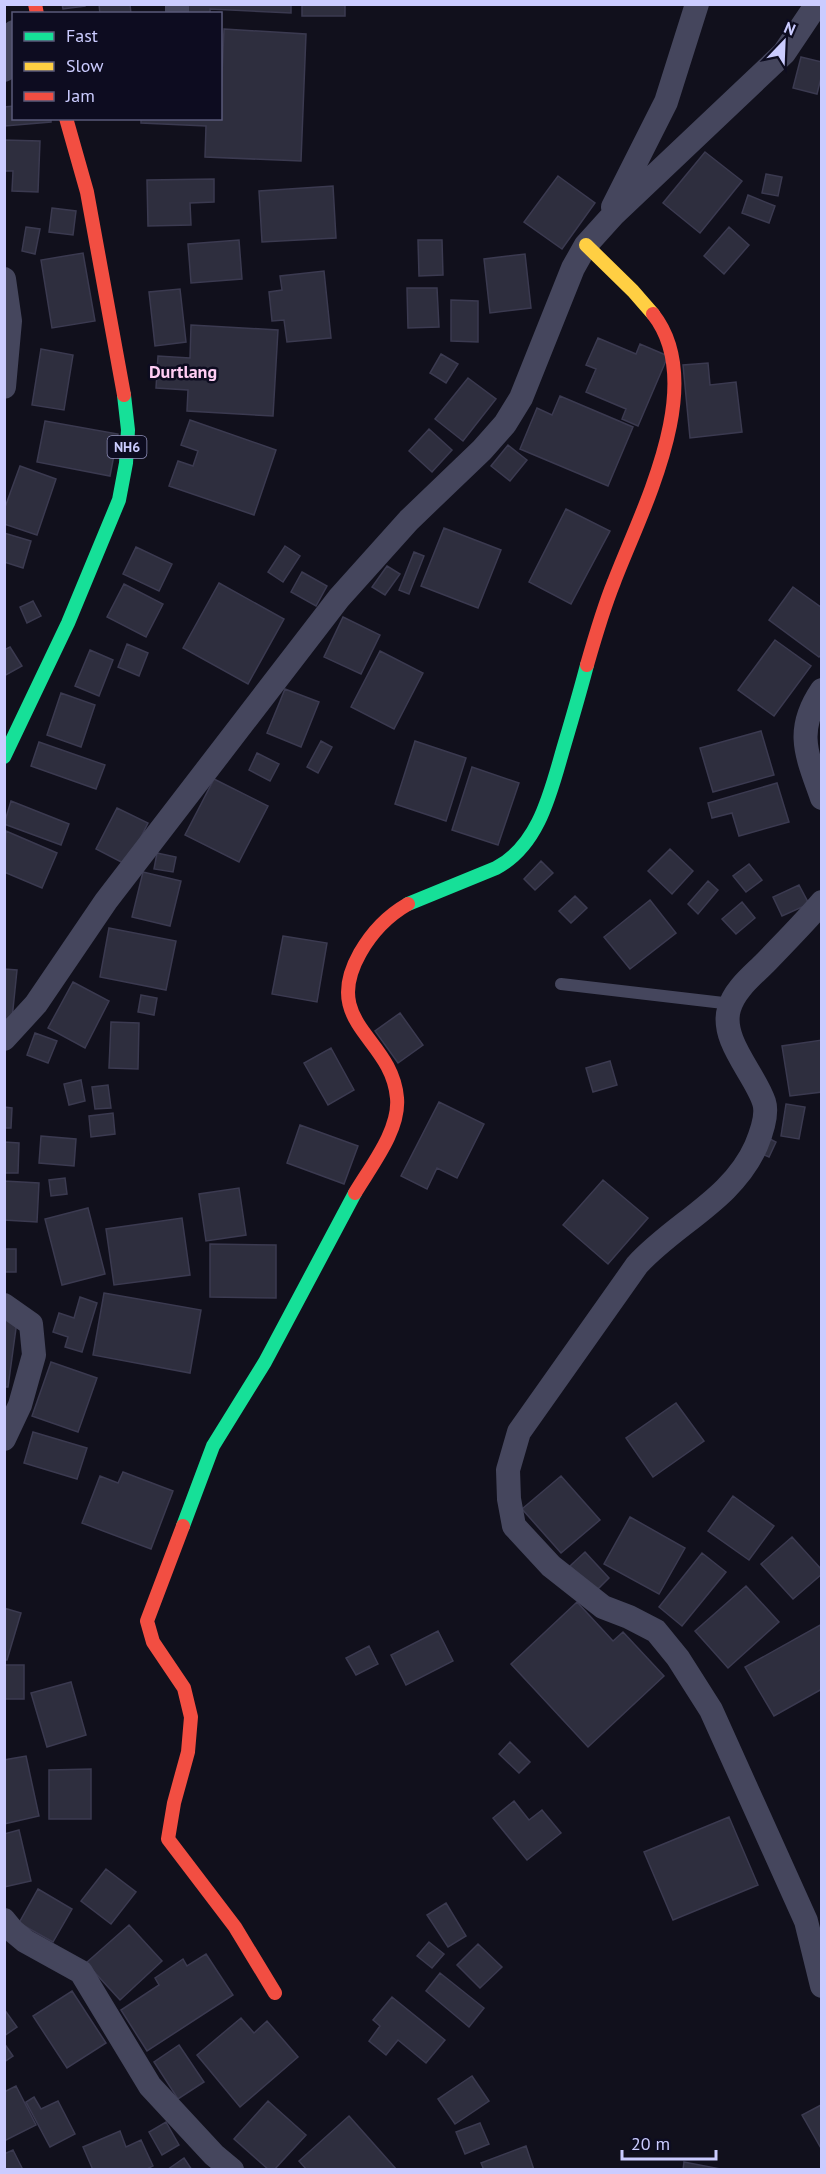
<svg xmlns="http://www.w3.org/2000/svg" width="826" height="2174" viewBox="0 0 826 2174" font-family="'PT Sans',sans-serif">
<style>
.building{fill:#2e2e3e;stroke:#3b3a50;stroke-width:1.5}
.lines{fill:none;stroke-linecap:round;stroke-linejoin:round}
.lane{stroke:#45465d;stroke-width:12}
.street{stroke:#45465d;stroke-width:24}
.fast{stroke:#16e098;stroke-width:14}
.slow{stroke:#ffcf43;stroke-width:14}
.jam{stroke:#f24e42;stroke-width:14}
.labels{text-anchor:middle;stroke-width:5;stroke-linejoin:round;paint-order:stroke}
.shield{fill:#0d0c20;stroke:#9292bc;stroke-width:1.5}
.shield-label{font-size:14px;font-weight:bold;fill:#cbccff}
.quarter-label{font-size:18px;font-weight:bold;fill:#ffcdf4;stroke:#0d0c20}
</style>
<rect width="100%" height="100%" fill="#11101c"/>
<path class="building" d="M62,4H85V6L63,9Z
M99,4H130L131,14H100Z
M186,4H291V13L210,9V14H185Z
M302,4H345V16H302Z
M224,29L306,34L301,161L205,157L206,126L141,123V118H220Z
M801,57L822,62V74L817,94L793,88Z
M14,106V118H51V122L5,126L4,107Z
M4,140L40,141L38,192L12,191L13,171H4Z
M705,152L742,181L700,233L663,203Z
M766,174L782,177L778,196L762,193Z
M558,176L595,203L562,249L524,222Z
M214,179V202L190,203L191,225L148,226L147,180Z
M333,186L336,238L262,242L259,191Z
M748,195L775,206L769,223L742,213Z
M52,208L76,211L73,235L49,232Z
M26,227L40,229L35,254L22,251Z
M729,227L749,245L724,274L704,256Z
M239,240L242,279L191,283L188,244Z
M418,240H442L443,275L419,276Z
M83,253L95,321L52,328L41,260Z
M525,254L531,308L490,313L484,259Z
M324,271L331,338L287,342L284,320L272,321L269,292L282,290L280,276Z
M407,288H437L439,327L408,328Z
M180,289L186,342L155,346L149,292Z
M451,300L478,301V342L451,341Z
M191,325L278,330L273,416L187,411L188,390L156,388L158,356L190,358Z
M598,338L636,354L640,344L668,356L638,426L622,419L626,409L586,392L596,369L586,365Z
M41,349L73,355L64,410L32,405Z
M441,354L458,364L446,383L430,373Z
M708,363L710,385L736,382L742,432L690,438L683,365Z
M468,378L496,399L463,441L435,419Z
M560,396L633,427L608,486L520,449L537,408L552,415Z
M190,420L276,450L254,515L169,486L178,461L193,466L198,451L181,445Z
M45,421L118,434L110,476L37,462Z
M429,429L452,450L432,472L409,451Z
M508,445L527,460L510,481L491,466Z
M20,466L56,479L37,535L4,524V510Z
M566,509L610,531L571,604L529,582Z
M444,528L501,550L478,608L421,586Z
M4,533L31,541L23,568L4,562Z
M285,546L300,556L283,582L268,572Z
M136,547L172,564L159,591L123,574Z
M414,552L424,556L409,594L399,590Z
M387,566L400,574L385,595L372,587Z
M302,572L327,586L316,606L291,592Z
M219,583L284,619L248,684L183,648Z
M124,584L163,604L146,637L107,617Z
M793,587L822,608V654L819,657L769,620Z
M33,601L41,616L27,623L20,607Z
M343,617L380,635L361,674L324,657Z
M775,640L811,666L774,716L738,690Z
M127,644L148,653L139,676L118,667Z
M10,647L22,666L4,676V650Z
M90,650L113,660L99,696L75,686Z
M380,651L423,673L394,729L351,707Z
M285,689L319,702L301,747L267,733Z
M61,693L95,705L81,747L47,735Z
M761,731L774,775L713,792L700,748Z
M321,741L332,747L318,773L307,767Z
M415,741L466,758L446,821L395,804Z
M39,742L105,765L96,789L31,766Z
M257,753L279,764L270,781L249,770Z
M472,767L519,783L498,845L452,830Z
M214,779L268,806L239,862L185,835Z
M777,783L789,822L739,836L732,813L712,818L708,803Z
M11,801L69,824L61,845L4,824Z
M117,808L148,823L127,865L96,849Z
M6,831L57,853L42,888L4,872Z
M670,849L693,871L672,894L648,871Z
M157,853L176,857L173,872L154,869Z
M541,861L553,873L535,890L524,879Z
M749,864L762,880L746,892L733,876Z
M143,872L181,881L170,926L132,917Z
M708,881L718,890L698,914L688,904Z
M799,885L809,904L782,916L773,897Z
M575,896L587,908L571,923L559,911Z
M650,900L676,933L630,969L604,937Z
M742,902L755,918L736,934L722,919Z
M109,928L176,941L166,990L100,977Z
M283,936L327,943L317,1002L272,994Z
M4,969L17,970L12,1019H4Z
M73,982L109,1001L85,1048L48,1028Z
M141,995L157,998L154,1015L138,1012Z
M400,1013L423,1045L398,1063L375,1031Z
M111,1022L139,1023L138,1069L109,1068Z
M35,1033L57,1041L48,1063L27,1055Z
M822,1040V1092L790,1096L782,1046Z
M331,1048L354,1090L328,1105L304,1063Z
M610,1061L617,1085L593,1092L586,1068Z
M81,1080L85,1101L69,1105L64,1084Z
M108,1085L111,1108L95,1109L92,1087Z
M439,1102L484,1124L457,1178L437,1168L427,1189L401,1176Z
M786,1104L805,1107L799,1139L781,1136Z
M4,1107L12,1108L11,1128H4Z
M113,1113L115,1134L91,1137L89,1116Z
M300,1125L358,1146L344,1184L287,1163Z
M41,1136L76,1139L74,1166L39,1163Z
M768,1138L776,1142L769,1157L760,1153Z
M4,1142L19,1143L18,1173H4Z
M65,1178L67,1194L51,1196L49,1180Z
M603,1180L648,1218L608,1264L563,1225Z
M4,1181L39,1183L37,1222L4,1220Z
M239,1188L246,1235L206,1241L199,1194Z
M88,1208L105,1274L62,1285L45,1219Z
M182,1218L190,1275L114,1285L106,1229Z
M210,1244L276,1245V1298L210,1297Z
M4,1249H16V1272H4Z
M104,1293L201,1310L190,1373L93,1355Z
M80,1297L97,1303L82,1352L65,1347L68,1337L53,1332L59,1313L74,1318Z
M4,1320L17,1321L8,1387H4Z
M51,1362L97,1378L78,1432L32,1416Z
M676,1403L704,1441L653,1477L626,1438Z
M33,1432L87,1448L77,1479L24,1463Z
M123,1472L173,1491L151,1549L82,1523L100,1476L118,1483Z
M561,1476L600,1520L561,1553L522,1509Z
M733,1496L774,1526L749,1560L708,1531Z
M630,1517L685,1548L659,1594L604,1564Z
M792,1537L822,1570V1574L793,1599L761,1564Z
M585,1552L609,1578L595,1592L570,1566Z
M702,1553L726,1572L682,1626L659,1607Z
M746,1586L779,1622L728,1668L695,1631Z
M577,1602L613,1641L623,1632L664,1676L588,1747L511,1664Z
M4,1608L21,1613L7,1660H4Z
M822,1624V1689L774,1716L745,1667Z
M438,1631L453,1661L406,1685L391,1655Z
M369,1646L378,1664L356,1675L346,1658Z
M4,1665H24V1699H4Z
M71,1682L86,1735L47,1747L31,1693Z
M510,1742L530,1762L519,1773L499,1754Z
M26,1756L39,1816L4,1824V1760Z
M91,1769V1819H49V1770Z
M514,1801L529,1820L542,1810L561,1833L527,1860L493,1818Z
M729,1817L758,1885L673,1920L644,1852Z
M19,1830L31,1881L4,1887V1834Z
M106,1869L136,1892L111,1924L81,1901Z
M38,1889L72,1909L53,1942L19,1923Z
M446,1903L466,1936L448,1947L427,1915Z
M129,1925L162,1961L120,2000L86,1963Z
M429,1942L444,1954L432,1968L417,1956Z
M478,1944L502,1967L480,1988L457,1965Z
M206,1954L233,1995L147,2051L121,2010L159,1985L155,1978L183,1959L187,1966Z
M440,1973L484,2008L469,2027L426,1991Z
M72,1991L106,2043L67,2068L33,2016Z
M392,1997L445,2040L426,2063L398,2040L386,2055L369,2041L380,2026L373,2020Z
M4,2009L17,2027L4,2036Z
M241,2018L254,2033L267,2021L298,2057L240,2107L197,2055Z
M4,2043L13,2056L4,2062Z
M179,2045L204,2082L178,2099L154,2062Z
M472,2076L489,2101L455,2124L438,2099Z
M16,2086L36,2125L4,2141V2092Z
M34,2097L41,2109L58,2101L75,2134L50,2147L26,2102Z
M268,2101L306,2135L274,2170H269L234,2139Z
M821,2105L822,2106V2150L802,2115Z
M349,2116L397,2170H307L299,2161Z
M166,2122L179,2145L162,2155L149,2132Z
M480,2123L489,2144L465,2154L456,2132Z
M120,2131L126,2147L141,2140L153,2166L145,2170H93L83,2147Z
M526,2146L534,2170H484L481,2163Z
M13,2150L23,2170H4V2154Z
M184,2158L192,2170H167Z
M684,2162L721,2169V2170H683Z"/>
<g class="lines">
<path class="lane" d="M561,984L732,1004"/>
<path class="street" d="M177,14V4
M4,70L14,32
M613,207L666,102L697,4
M4,279L10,321L4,387
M822,690C794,731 807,755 822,798
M822,902C804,923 784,943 765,963C752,976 734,990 729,1009C720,1040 755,1074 764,1102C768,1114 761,1134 756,1146C732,1200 675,1223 637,1265L519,1432L508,1470L509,1499L514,1526L551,1566L603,1607L629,1617L656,1631L678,1658L711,1710L806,1921L822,1986
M4,1039L36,1004L106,901L339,598L409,520L482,450L505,424L521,398L573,268L586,245L614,214L784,53L817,4
M4,1305L31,1324L34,1355L20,1405L4,1439
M4,1920L13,1931L25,1941L81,1972L150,2086L214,2155L232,2170"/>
<path class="fast" d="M4,757L68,623L119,500L126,463L128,430L124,395
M408,904L496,868C540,845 551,790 564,746C572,719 580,692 587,665
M183,1526L213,1446L265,1362L355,1193"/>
<path class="slow" d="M586,245L633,291L653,314"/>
<path class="jam" d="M35,4L37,14
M66,118L87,192L124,395
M587,665C595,637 603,609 614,582C641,511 709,385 653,314
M355,1193C371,1166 400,1130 397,1098C392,1037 320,1024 360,953C372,932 387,916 408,904
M183,1526L147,1621L153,1642L184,1688L191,1717L188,1752L174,1803L168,1839L235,1927L275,1993"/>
</g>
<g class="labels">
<rect class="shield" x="107.5" y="436" width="39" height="22" rx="4.5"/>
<g class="shield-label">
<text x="127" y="452">NH6</text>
</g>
<g class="quarter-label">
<text x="183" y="378">Durtlang</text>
</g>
</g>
<rect width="826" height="2174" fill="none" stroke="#cbccff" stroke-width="12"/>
<rect x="12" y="12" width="210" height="108" fill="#0d0c20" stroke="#595979" stroke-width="1.5"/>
<rect x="24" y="32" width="30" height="9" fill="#16e098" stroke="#595979" stroke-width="1.5"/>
<text x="66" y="42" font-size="18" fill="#cbccff">Fast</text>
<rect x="24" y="62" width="30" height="9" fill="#ffcf43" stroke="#595979" stroke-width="1.5"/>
<text x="66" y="72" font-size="18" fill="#cbccff">Slow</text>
<rect x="24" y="92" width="30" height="9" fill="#f24e42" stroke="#595979" stroke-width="1.5"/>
<text x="66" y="102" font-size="18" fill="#cbccff">Jam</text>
<g transform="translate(784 42) rotate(23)" stroke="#0d0c20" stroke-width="4.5" paint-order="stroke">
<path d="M0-4.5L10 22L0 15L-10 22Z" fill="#cbccff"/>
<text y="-9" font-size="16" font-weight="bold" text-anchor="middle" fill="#cbccff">N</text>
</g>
<path d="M622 2150v9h94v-9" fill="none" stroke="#cbccff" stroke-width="3"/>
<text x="631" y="2150" font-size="18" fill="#cbccff" stroke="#0d0c20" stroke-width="4.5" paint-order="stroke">20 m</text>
</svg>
